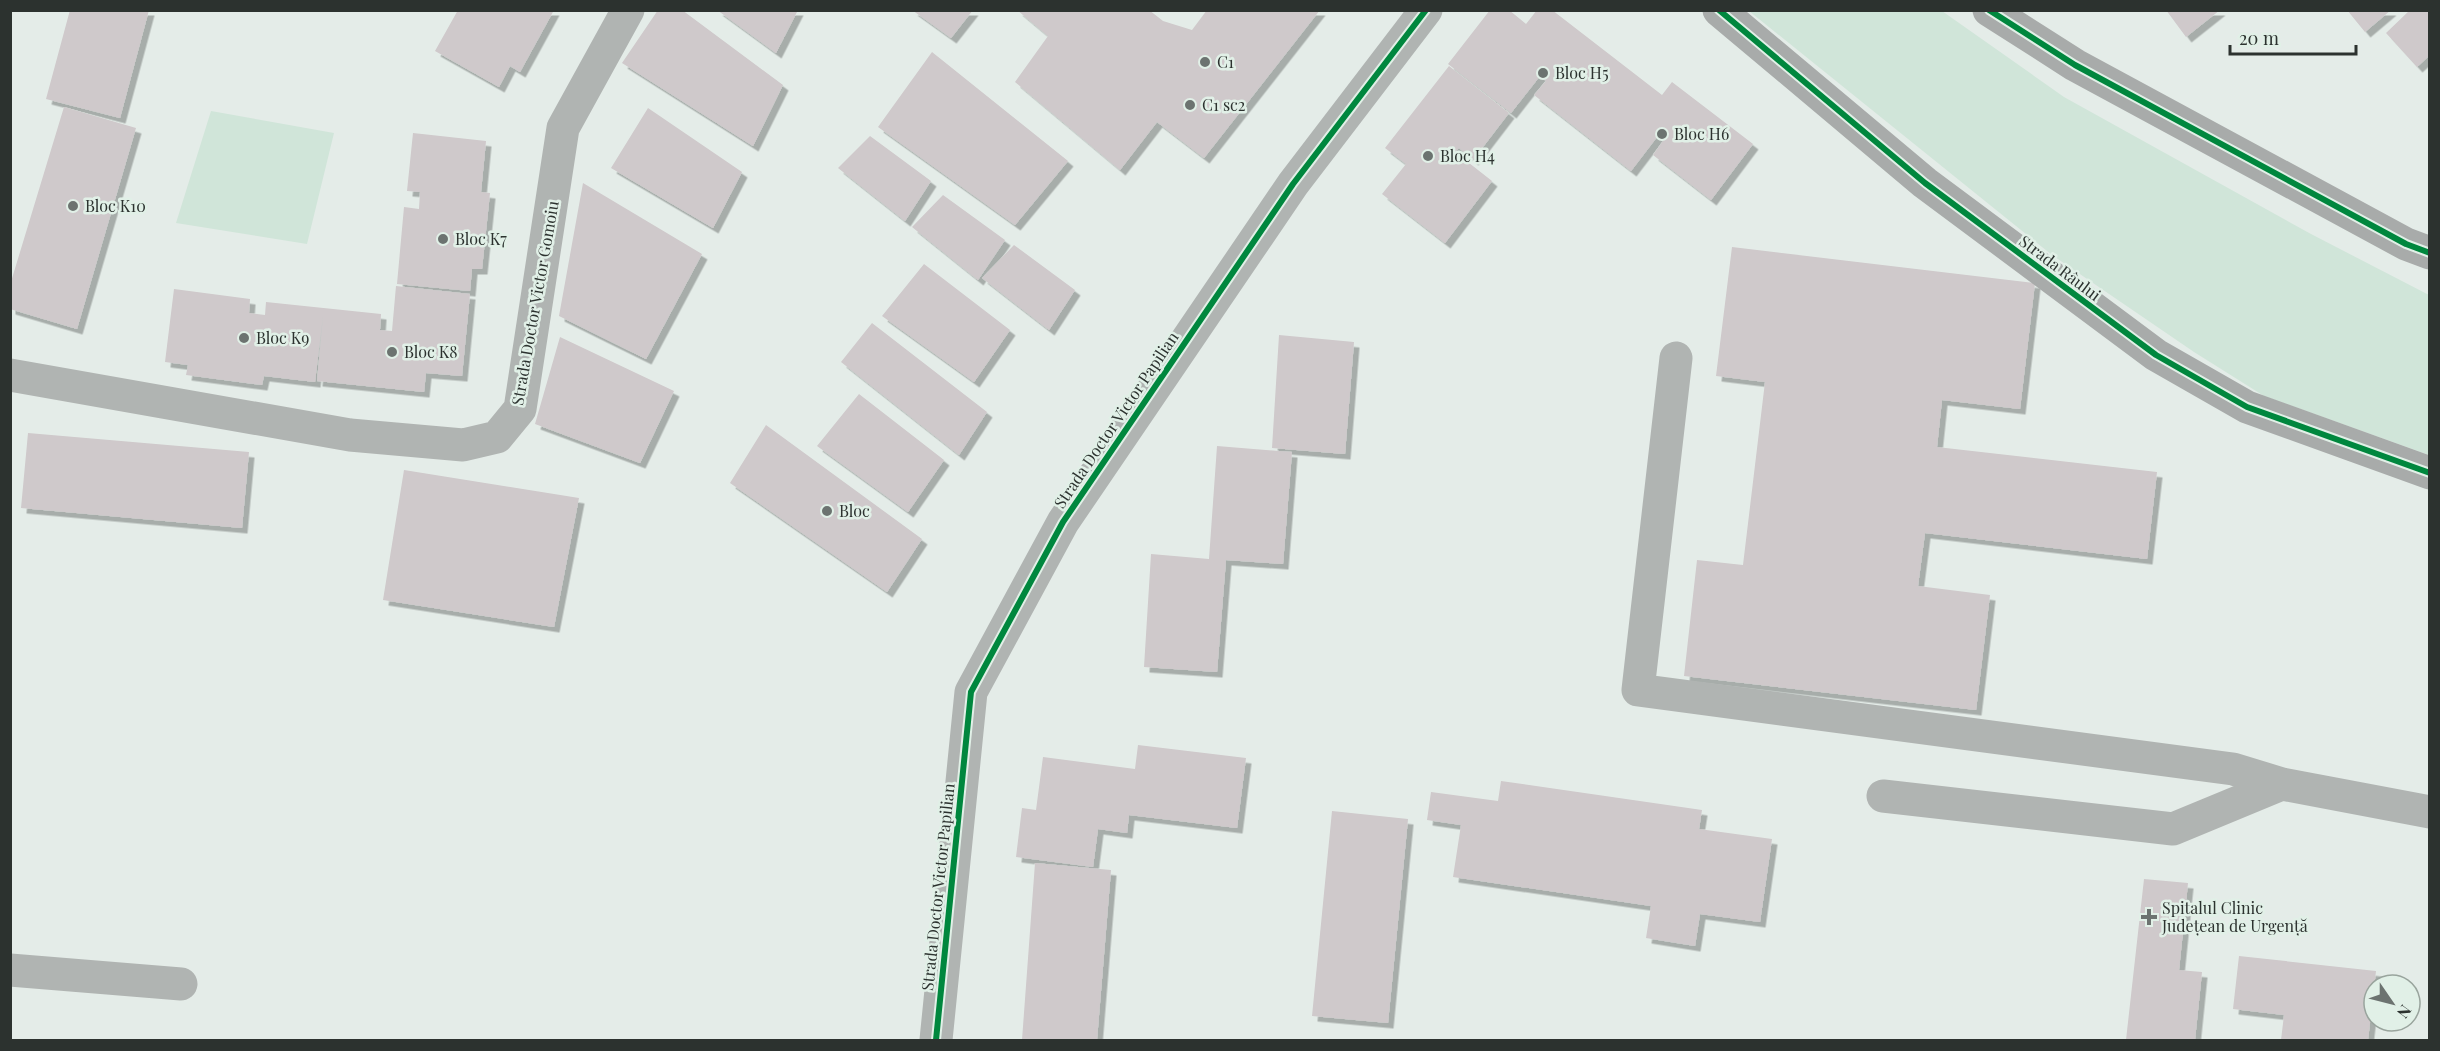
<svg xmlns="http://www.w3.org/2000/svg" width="2440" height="1051" viewBox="0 0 2440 1051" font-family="'Playfair Display',serif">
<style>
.green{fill:#d0e5d9}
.building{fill:#cfc9cb;filter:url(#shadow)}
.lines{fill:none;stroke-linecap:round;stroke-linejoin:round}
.minor{stroke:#b0b4b2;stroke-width:33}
.major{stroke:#a8abaa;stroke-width:33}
.cycleway-casing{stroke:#e1f0e7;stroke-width:10}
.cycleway{stroke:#00873e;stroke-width:6}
.poi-dot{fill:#6c7370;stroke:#e1f0e7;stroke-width:2}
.labels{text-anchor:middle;stroke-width:5;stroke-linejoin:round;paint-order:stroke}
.poi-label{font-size:16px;fill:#2c322f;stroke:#e1f0e7;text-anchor:start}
.street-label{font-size:16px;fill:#2c322f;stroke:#e1f0e7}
</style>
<defs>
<filter id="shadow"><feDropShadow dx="5.5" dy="5.5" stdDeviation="0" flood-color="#0004"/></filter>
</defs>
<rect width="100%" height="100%" fill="#e4ece8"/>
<path class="green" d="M1749,11H1942L2064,97L2311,234L2429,295V455L2264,396L2194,352L2052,255Z
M211,111L334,133L307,244L176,223Z"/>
<path class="building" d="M70,10H149L120,118L46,99Z
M458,10H554L520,72L510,66L499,87L435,51Z
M658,10H682L783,85L753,146L622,63Z
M717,10H798L776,53Z
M912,10H973L951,38Z
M1017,10H1149L1163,21L1192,30L1207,10H1320L1204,158L1157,122L1120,170L1015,82L1048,36Z
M1490,10H1509L1526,24L1537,10H1552L1662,95L1672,82L1753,144L1711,200L1653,155L1663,141L1657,137L1631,171L1534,95L1546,81L1540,76L1511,113L1448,64Z
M2166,10H2220L2186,37Z
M2347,10H2391L2365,32Z
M2410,10H2430V55L2417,67L2386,33Z
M932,52L1068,161L1015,225L878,127Z
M1449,66L1509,113L1473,160L1459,148L1455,152L1492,181L1445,243L1382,194L1406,164L1385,148Z
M64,107L136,128L77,329L10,309V285Z
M648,108L742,172L713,228L611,168Z
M413,133L486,141L481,192L490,193L482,269H472L470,291L397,284L404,207L419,209L420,192L407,191Z
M870,136L931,181L905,221L838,168Z
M583,183L702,254L646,359L559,316Z
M943,195L1005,240L978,280L912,227Z
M1014,245L1075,290L1049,330L982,278Z
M1732,247L2035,283L2020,409L1942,400L1937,447L2157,472L2147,559L1925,533L1918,586L1990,595L1976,710L1684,676L1697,560L1743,565L1765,382L1716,376Z
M924,264L1010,330L974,382L882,316Z
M396,286L470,294L462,376L426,373L424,392L317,381L323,316L315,382L264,376L262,385L186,375L188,365L165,362L174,289L250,299L249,313L265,315L266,302L381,314L380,330L392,331Z
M872,323L987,412L959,455L841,362Z
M1279,335L1354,342L1345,454L1272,448Z
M560,337L674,391L640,463L535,424Z
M859,394L944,460L908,512L817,446Z
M766,425L922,539L887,592L730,483Z
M28,433L249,452L242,528L21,508Z
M1217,446L1292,452L1283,564L1226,560L1217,672L1144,667L1151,554L1209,559Z
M404,470L579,498L554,627L383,600Z
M1138,745L1246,758L1237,828L1129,815L1127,833L1098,829L1093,867L1016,857L1022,808L1036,810L1043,757L1135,769Z
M1501,781L1702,810L1699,829L1772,839L1760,922L1700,914L1695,946L1646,938L1651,906L1453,877L1461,825L1427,820L1431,792L1498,801Z
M1332,811L1408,819L1388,1023L1312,1016Z
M1035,863L1111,870L1097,1040H1022Z
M2144,879L2188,883L2179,970L2202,972L2195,1040H2126Z
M2239,956L2376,971L2368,1040H2281L2284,1015L2233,1009Z"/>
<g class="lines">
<path class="minor" d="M1676,358L1638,690L2233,769L2282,784
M10,375L350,435L463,445L497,437L520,409L563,128L628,10
M1883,796L2173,829L2282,784L2430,812
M10,970L181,984
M936,1040L971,692L1063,522L1293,184L1426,10"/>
<path class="major" d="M1719,10L1925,183L2156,355L2247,407L2430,473
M1989,10L2075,65L2406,244L2430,253"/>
<defs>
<path id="cycleway" d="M1719,10L1925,183L2156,355L2247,407L2430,473
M1989,10L2075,65L2406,244L2430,253
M936,1040L971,692L1063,522L1293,184L1426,10"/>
</defs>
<use href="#cycleway" class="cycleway-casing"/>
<use href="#cycleway" class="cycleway"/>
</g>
<g class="poi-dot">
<circle cx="1205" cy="62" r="6"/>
<circle cx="1543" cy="73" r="6"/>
<circle cx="1190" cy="105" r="6"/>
<circle cx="1662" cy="134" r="6"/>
<circle cx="1428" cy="156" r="6"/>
<circle cx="73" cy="206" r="6"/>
<circle cx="443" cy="239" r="6"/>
<circle cx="244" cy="338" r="6"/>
<circle cx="392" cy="352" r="6"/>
<circle cx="827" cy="511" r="6"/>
<path d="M2146 908h6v6h6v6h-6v6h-6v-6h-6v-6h6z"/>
</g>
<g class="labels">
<g class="poi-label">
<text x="1217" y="68">C1</text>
<text x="1555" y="79">Bloc H5</text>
<text x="1202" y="111">C1 sc2</text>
<text x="1674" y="140">Bloc H6</text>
<text x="1440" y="162">Bloc H4</text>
<text x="85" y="212">Bloc K10</text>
<text x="455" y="245">Bloc K7</text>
<text x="256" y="344">Bloc K9</text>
<text x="404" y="358">Bloc K8</text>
<text x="839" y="517">Bloc</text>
<text x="2162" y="914">Spitalul Clinic<tspan x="2162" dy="18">Județean de Urgență</tspan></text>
</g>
<g class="street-label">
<text transform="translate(2060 268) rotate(37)" y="6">Strada Râului</text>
<text transform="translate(535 303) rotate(-80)" y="6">Strada Doctor Victor Gomoiu</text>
<text transform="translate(1116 420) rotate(-56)" y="6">Strada Doctor Victor Papilian</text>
<text transform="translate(938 887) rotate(-84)" y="6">Strada Doctor Victor Papilian</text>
</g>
</g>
<rect width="2440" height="1051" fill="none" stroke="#2c322f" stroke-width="24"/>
<g transform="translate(2392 1003) rotate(125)"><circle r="28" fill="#e1f0e7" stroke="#99a49d" stroke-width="1.5"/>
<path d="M0-4.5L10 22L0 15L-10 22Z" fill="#6c7370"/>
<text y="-9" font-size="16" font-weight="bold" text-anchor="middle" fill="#2c322f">N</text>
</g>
<path d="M2230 45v9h126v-9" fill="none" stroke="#2c322f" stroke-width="3"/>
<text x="2239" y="45" font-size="18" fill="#2c322f" stroke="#e1f0e7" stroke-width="4.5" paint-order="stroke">20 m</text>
</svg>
